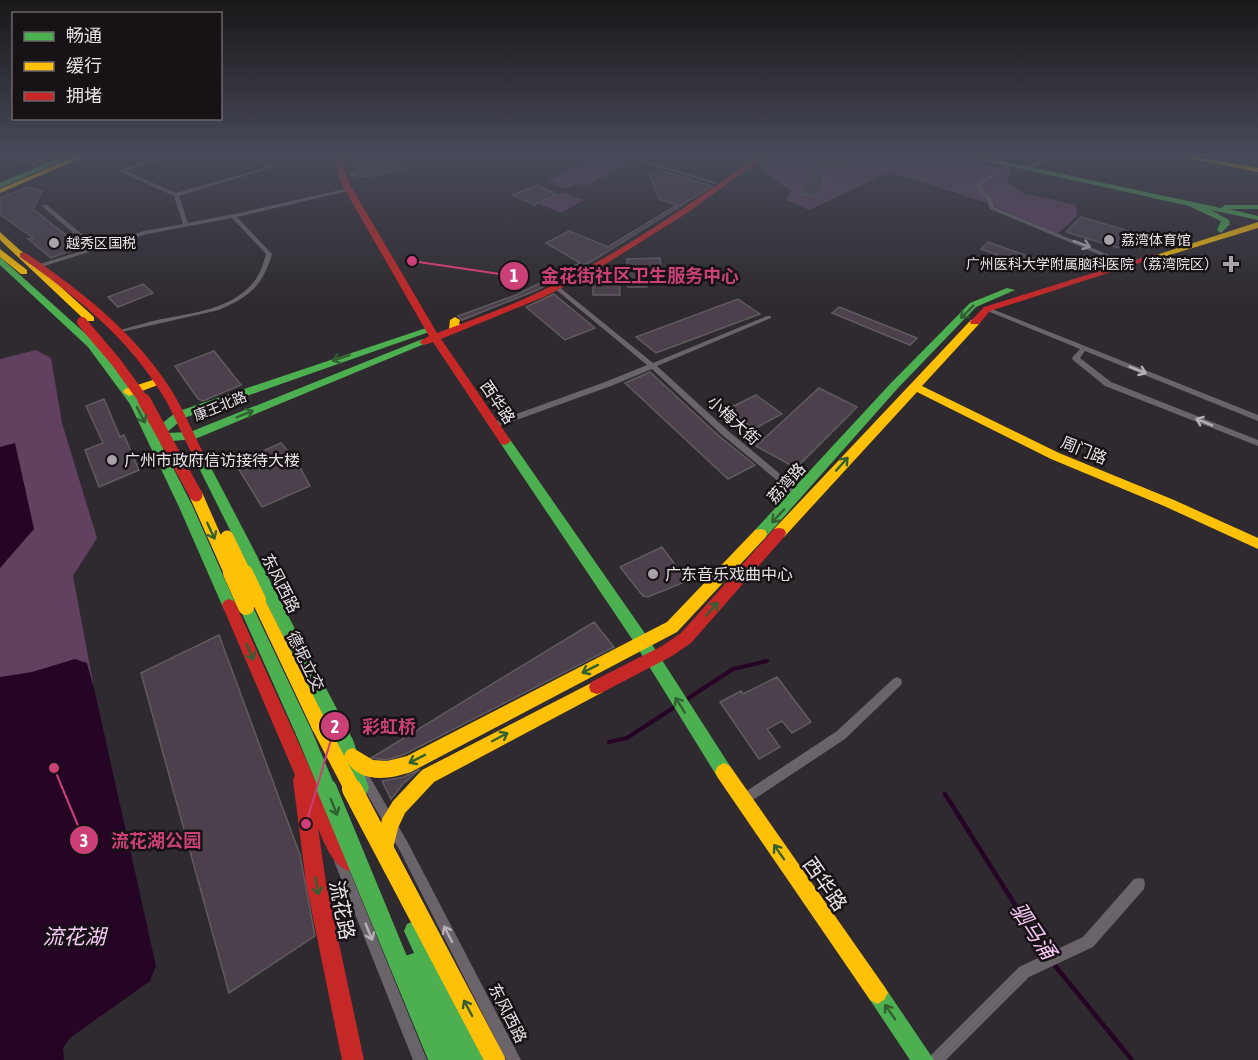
<svg xmlns="http://www.w3.org/2000/svg" width="1258" height="1060" viewBox="0 0 1258 1060" font-family="'Asap Condensed','Noto Sans SC',sans-serif">
<style>
.green{fill:#614060}
.water{fill:#250425}
.lines{fill:none;stroke-linecap:round;stroke-linejoin:round}
.stream-far1{stroke:#250425;stroke-width:4}
.stream{stroke:#250425;stroke-width:4.5}
.building{fill:#4b404b;stroke:#5f5b5f;stroke-width:1.5}
.street{fill:#6b636a;fill-rule:evenodd}
.fast{fill:#4caf50;fill-rule:evenodd}
.slow{fill:#ffc107;fill-rule:evenodd}
.jam{fill:#c62828;fill-rule:evenodd}
.fast-bridge-far1{stroke:#4caf50;stroke-width:16}
.fast-bridge{stroke:#4caf50;stroke-width:20}
.slow-bridge-far2{stroke:#ffc107;stroke-width:13}
.slow-bridge-far1{stroke:#ffc107;stroke-width:16}
.slow-bridge{stroke:#ffc107;stroke-width:20}
.jam-bridge-far1{stroke:#c62828;stroke-width:10}
.jam-bridge{stroke:#c62828;stroke-width:13}
.oneway{stroke:#b7afb6}
.oneway2{stroke:#326033}
.poi-dot{fill:#a9a2a8;stroke:#171216;stroke-width:2}
.labels{text-anchor:middle;stroke-width:5;stroke-linejoin:round;paint-order:stroke}
.far-poi-label{font-size:14px;fill:#eae2e9;stroke:#171216;text-anchor:start}
.far-street-label{font-size:14px;fill:#eae2e9;stroke:#171216}
.street-label{font-size:16px;fill:#eae2e9;stroke:#171216}
.poi-label{font-size:16px;fill:#eae2e9;stroke:#171216;text-anchor:start}
.near-street-label{font-size:20px;fill:#eae2e9;stroke:#171216}
.near-water-label{font-size:21px;font-style:italic;fill:#fbcaf8;stroke:#171216}
.leader{fill:none;stroke:#ca4077;stroke-width:2}
.callout-dot{fill:#ca4077;stroke:#171216;stroke-width:2}
.mark-label{font-size:18px;text-anchor:middle;font-weight:bold;fill:#fff}
.callout-label{font-size:18px;text-anchor:middle;font-weight:bold;fill:#ca4077;stroke:#171216;stroke-width:5;stroke-linejoin:round;paint-order:stroke}
</style>
<rect width="100%" height="100%" fill="#2f2a2f"/>
<path class="green" d="M777,154L813,156L818,154H935L1011,170L1006,182L1024,193L1076,205L1077,216L1057,234L985,202L889,172L809,210L786,200L791,191L759,168Z
M614,156L627,161L624,165L587,185L576,184L565,189L548,181L596,157Z
M562,192L584,200L561,213L539,204Z
M36,350L51,358L62,423L97,538L73,576L145,961L0,1060V359Z"/>
<path class="water" d="M15,443L34,529L0,568V447Z
M75,659L87,663L94,688L156,966L150,981L70,1038L63,1048L64,1060H0V677L32,672Z"/>
<g class="lines">
<path class="stream-far1" d="M684,701L733,669L767,661
M609,742L627,738L676,706"/>
<path class="stream" d="M945,794L1048,957
M1052,962L1132,1060"/>
</g>
<path class="building" d="M38,154H56L33,164L19,162Z
M362,154H391L404,169L368,177L349,175L361,170L354,162L358,161L355,157Z
M816,154H865L852,168L828,165L818,196L801,194Z
M659,170L712,186L597,258L537,290L462,320L458,316L516,295L580,263L546,243L569,231L608,247L677,205L659,199L650,175Z
M537,185L557,195L534,205L513,195Z
M27,187L42,191L33,209L81,247L51,258L28,239L33,238L0,214V198Z
M1081,217L1132,232L1118,248L1066,232Z
M988,242L1039,260L1050,268L1032,270L994,257L997,255L981,249Z
M660,258L662,273H646L647,287H628L627,259Z
M619,280L620,295H593V281Z
M143,284L153,293L118,307L108,297Z
M554,294L595,328L565,340L526,307Z
M738,299L760,314L656,353L636,337Z
M839,307L917,338L910,345L832,313Z
M214,351L241,385L203,401L198,399L175,366Z
M650,372L719,436L755,465L728,479L625,383Z
M819,388L857,407L796,468L756,446Z
M756,395L782,414L754,429L728,409Z
M104,399L120,437L124,435L139,470L99,487L85,450L103,443L86,406Z
M281,443L298,464L310,486L262,507L235,463Z
M662,547L687,581L648,597L643,596L620,567Z
M594,622L614,647L405,754L387,760L371,758Z
M219,635L300,855L315,936L229,993L141,673Z
M777,677L811,722L792,733L782,721L767,729L780,747L759,759L720,702L741,691L743,694Z
M420,769L403,784L391,799L382,781L404,777Z"/>
<g class="lines">
<path class="street" d="M168,154H174L126,171L176,193L267,167L246,154H251L273,167L179,196L188,223L239,213L349,188L352,190L237,217L272,254C263,286 249,297 219,310L117,333V331C132,327 147,322 162,319C193,313 230,309 252,284C260,275 263,265 266,254L232,218L147,234L41,267H37V265L91,248L43,207V205H47L96,246L144,231L183,224L174,196L118,171Z
M352,154H360L338,159L336,158Z
M615,154H621L719,183L714,184Z
M1051,154H1056L1033,167L1029,166Z
M1007,164L1011,165L980,186L992,198L994,207L1121,260V262H1117L990,209L986,198L974,186Z
M554,286H558L653,363L767,316H771V318L657,366L727,430L802,492L803,494L802,496H796L721,434L652,369L611,386L497,427H491L490,425L491,423L605,382L647,365L554,288Z
M987,307L1258,415V421L1085,351L1080,358L1111,382L1258,440V446L1105,386L1073,360L1072,358L1080,349L985,310L984,309Z
M897,677L901,679L902,682L901,685L845,739L747,804L743,806L739,804L737,800L739,796L837,731L893,679Z
M363,770L367,772L408,843L521,1060H506L400,851L359,780L357,776L359,772Z
M340,855L344,857L427,1060H413L334,861L336,857Z
M1139,878L1144,879L1145,884L1144,889L1093,947L1029,977L946,1060H929L931,1055L1019,967L1083,937L1134,879Z"/>
<path class="fast" d="M68,154H77L0,188V183Z
M955,154H968L1221,208L1225,205H1258V209H1229L1258,216V220L1211,210L1229,220L1230,224L1221,233L1217,230L1221,221L1189,206Z
M0,257L96,343L139,400L154,430L176,412L423,329L427,328L432,331L184,418L166,433L190,432L420,340L424,339L429,342L195,439L160,442L193,507L236,605L234,609L229,611L224,609L222,605L179,507L130,404L88,347L0,265Z
M1007,288L1015,290L976,307L898,388L765,538H755L753,534L755,530L890,384L970,303Z
M505,437L509,438L644,632L730,766L733,772L730,778L724,781L718,778L634,642L501,444L499,441Z
M202,458L208,462L353,740L369,788L366,794L360,797L354,794L339,748L196,462Z
M246,601L251,603L310,727L312,733L310,739L304,741L298,739L239,607L241,603Z
M414,921L421,924L484,1060H446L402,963L405,956L414,953L404,931L407,924Z
M877,982L884,986L934,1060H910L870,1000L866,993L870,986Z"/>
<path class="slow" d="M81,154H90L0,193V189Z
M1166,154H1180L1258,168V172Z
M1258,222V228L1160,258L1153,256Z
M0,232L94,317V321H86L0,240Z
M0,249L27,270V274H21L0,257Z
M455,317L460,320L459,324L466,325V329H449L450,320Z
M975,319L980,322L979,324L922,386L1059,453L1174,500L1258,538V549L1164,506L1051,459L917,392L784,537H774L772,533L774,529L971,320Z
M159,378L165,381L163,383L129,396L123,392L125,389Z
M760,529L765,530L767,534L765,538L677,632L411,772C388,780 356,784 344,756L347,750L353,748L373,760L387,761L407,756L667,622L755,530Z
M258,594L263,596L325,719L327,725L325,731L319,733L313,731L251,600L253,596Z
M597,680L603,682L605,687L603,692L434,782L405,813L398,828L392,853L385,855L378,853L376,846L382,819L393,801L422,770Z
M724,763L730,766L884,986L888,993L884,1000L877,1004L870,1000L718,778L715,772L718,766Z"/>
<path class="jam" d="M333,154H340L349,183L437,333C471,320 506,308 539,292C618,255 690,205 760,154H768L687,213L604,265L546,296L441,339L511,441L505,445L501,444L433,342L424,345L419,342L429,336L341,183Z
M20,253H26C80,290 134,332 170,388C185,412 195,438 208,462L206,465H198C184,441 175,414 160,391C125,335 73,294 20,257Z
M1154,254L1161,256L990,311L979,324H971L970,322L984,307Z
M779,528L784,529L786,533L784,537L691,643L672,656L603,692L597,694L591,692L589,687L591,682L662,646L681,633L774,529Z
M229,599L234,601L236,605L339,832L358,861L355,868L348,871C332,864 324,843 318,828L326,883L364,1060H342L306,883L293,780L295,775L222,605L224,601Z"/>
<path class="fast-bridge-far1" d="M304,733L328,790"/>
<path class="fast-bridge" d="M327,789L439,1060"/>
<path class="slow-bridge-far2" d="M196,495L231,574
M227,537L245,574"/>
<path class="slow-bridge-far1" d="M231,573L246,607
M245,573L258,600
M319,725L353,790"/>
<path class="slow-bridge" d="M352,789L495,1060"/>
<path class="jam-bridge-far1" d="M82,322L116,362L145,402"/>
<path class="jam-bridge" d="M144,400L196,495"/>
</g>
<defs><path id="oneway-shaft" d="M-6 0H5M1.5-3L5.5 0L1.5 3" fill="none" stroke-width="1.6" stroke-linecap="round" stroke-linejoin="round" transform="scale(1.5)"/></defs>
<g class="oneway">
<use href="#oneway-shaft" transform="translate(1082 244) rotate(20)"/>
<use href="#oneway-shaft" transform="translate(1138 370) rotate(22)"/>
<use href="#oneway-shaft" transform="translate(1204 422) rotate(-158)"/>
<use href="#oneway-shaft" transform="translate(369 932) rotate(68)"/>
<use href="#oneway-shaft" transform="translate(448 934) rotate(-117)"/>
</g>
<g class="oneway2">
<use href="#oneway-shaft" transform="translate(967 312) rotate(135)"/>
<use href="#oneway-shaft" transform="translate(341 358) rotate(162)"/>
<use href="#oneway-shaft" transform="translate(245 414) rotate(-22)"/>
<use href="#oneway-shaft" transform="translate(141 415) rotate(63)"/>
<use href="#oneway-shaft" transform="translate(842 464) rotate(-48)"/>
<use href="#oneway-shaft" transform="translate(778 516) rotate(133)"/>
<use href="#oneway-shaft" transform="translate(211 531) rotate(65)"/>
<use href="#oneway-shaft" transform="translate(712 609) rotate(-48)"/>
<use href="#oneway-shaft" transform="translate(250 652) rotate(66)"/>
<use href="#oneway-shaft" transform="translate(590 669) rotate(153)"/>
<use href="#oneway-shaft" transform="translate(680 705) rotate(-122)"/>
<use href="#oneway-shaft" transform="translate(500 737) rotate(-28)"/>
<use href="#oneway-shaft" transform="translate(417 759) rotate(153)"/>
<use href="#oneway-shaft" transform="translate(334 807) rotate(68)"/>
<use href="#oneway-shaft" transform="translate(779 852) rotate(-125)"/>
<use href="#oneway-shaft" transform="translate(317 886) rotate(79)"/>
<use href="#oneway-shaft" transform="translate(468 1008) rotate(-118)"/>
<use href="#oneway-shaft" transform="translate(890 1012) rotate(-125)"/>
</g>
<linearGradient id="sky" x2="0" y2="1"><stop stop-color="#1a171a"/><stop offset="0.51" stop-color="#474a58"/><stop offset="1" stop-color="#474a58" stop-opacity="0"/></linearGradient>
<rect width="1258" height="302" fill="url(#sky)"/>
<g class="poi-dot">
<circle cx="1109" cy="240" r="6"/>
<circle cx="54" cy="243" r="6"/>
<path d="M1228 255h6v6h6v6h-6v6h-6v-6h-6v-6h6z"/>
<circle cx="112" cy="460" r="6"/>
<circle cx="653" cy="574" r="6"/>
</g>
<g class="labels">
<g class="far-poi-label">
<text x="1121" y="245">荔湾体育馆</text>
<text x="66" y="248">越秀区国税</text>
<text x="1218" y="269" text-anchor="end">广州医科大学附属脑科医院（荔湾院区）</text>
</g>
<g class="far-street-label">
<text transform="translate(220 406) rotate(-22)" y="5">康王北路</text>
</g>
<g class="street-label">
<text transform="translate(498 402) rotate(56)" y="6">西华路</text>
<text transform="translate(734 420) rotate(42)" y="6">小梅大街</text>
<text transform="translate(1084 450) rotate(22)" y="6">周门路</text>
<text transform="translate(786 483) rotate(-48)" y="6">荔湾路</text>
<text transform="translate(281 583) rotate(63)" y="6">东风西路</text>
<text transform="translate(306 661) rotate(64)" y="6">德坭立交</text>
<text transform="translate(508 1013) rotate(63)" y="6">东风西路</text>
</g>
<g class="poi-label">
<text x="124" y="466">广州市政府信访接待大楼</text>
<text x="665" y="580">广东音乐戏曲中心</text>
</g>
<g class="near-street-label">
<text transform="translate(825 884) rotate(55)" y="7">西华路</text>
<text transform="translate(342 910) rotate(79)" y="7">流花路</text>
</g>
<g class="near-water-label">
<text transform="translate(1033 931) rotate(56)" y="7">驷马涌</text>
<text x="74" y="944">流花湖</text>
</g>
</g>
<path class="leader" d="M412 261L514 276M306 824L335 726M54 768L84 840"/>
<g class="callout-dot">
<circle cx="412" cy="261" r="6"/>
<circle cx="306" cy="824" r="6"/>
<circle cx="54" cy="768" r="6"/>
<circle cx="514" cy="276" r="15"/>
<circle cx="335" cy="726" r="15"/>
<circle cx="84" cy="840" r="15"/>
</g>
<g class="mark-label">
<text x="514" y="282">1</text>
<text x="335" y="733">2</text>
<text x="84" y="847">3</text>
</g>
<g class="callout-label">
<text x="640" y="282">金花街社区卫生服务中心</text>
<text x="389" y="733">彩虹桥</text>
<text x="156" y="847">流花湖公园</text>
</g>
<rect x="12" y="12" width="210" height="108" fill="#171216" stroke="#6b656a" stroke-width="1.5"/>
<rect x="24" y="32" width="30" height="9" fill="#4caf50" stroke="#6b656a" stroke-width="1.5"/>
<text x="66" y="42" font-size="18" fill="#eae2e9">畅通</text>
<rect x="24" y="62" width="30" height="9" fill="#ffc107" stroke="#6b656a" stroke-width="1.5"/>
<text x="66" y="72" font-size="18" fill="#eae2e9">缓行</text>
<rect x="24" y="92" width="30" height="9" fill="#c62828" stroke="#6b656a" stroke-width="1.5"/>
<text x="66" y="102" font-size="18" fill="#eae2e9">拥堵</text>
</svg>
